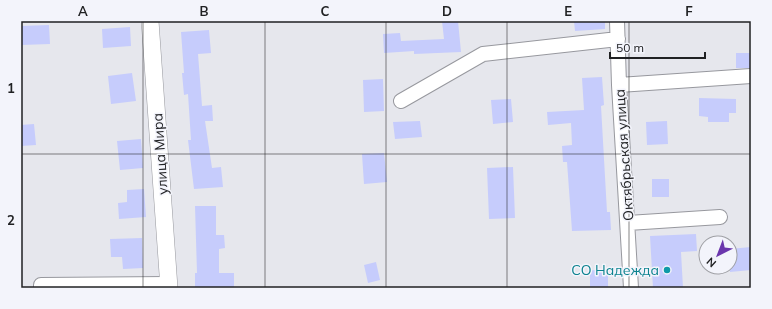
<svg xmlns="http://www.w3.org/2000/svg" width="772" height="309" viewBox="0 0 772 309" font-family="Mulish,sans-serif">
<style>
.building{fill:#c6ccfc}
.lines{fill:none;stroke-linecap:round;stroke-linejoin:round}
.minor-casing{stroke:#97989e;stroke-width:16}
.major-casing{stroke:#97989e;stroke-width:18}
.minor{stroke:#fff;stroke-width:14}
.major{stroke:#fff;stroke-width:17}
.grid{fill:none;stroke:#202123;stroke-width:1;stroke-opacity:0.55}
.culture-dot{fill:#0f9aa8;stroke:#f3f4fb;stroke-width:1.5}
.labels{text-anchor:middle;stroke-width:3;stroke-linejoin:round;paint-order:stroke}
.street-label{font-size:14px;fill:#202123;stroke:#f3f4fb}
.culture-label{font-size:14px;fill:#0d838f;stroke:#f3f4fb;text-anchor:end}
.neatline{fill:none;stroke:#202123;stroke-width:1.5}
.grid-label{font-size:13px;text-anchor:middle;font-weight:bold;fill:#202123}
</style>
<rect width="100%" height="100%" fill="#e6e7ed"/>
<path class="building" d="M442,21H458L461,52L414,54V51L384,53L383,34L400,33L401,41L444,39Z
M574,21H605V29L575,31Z
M49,25L50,44L21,45V26Z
M130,27L131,46L103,48L102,29Z
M209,30L211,53L198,54L202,106L212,105L213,121H205L212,168L221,167L223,187L194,189L188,140H191L188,94L184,95L182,73H184L181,32Z
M736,53H751V68H736Z
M132,73L136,101L111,104L108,76Z
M602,77L604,105L601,106L607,212H610L611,230L572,231L567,162H563L562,146L572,145L571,123L548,125L547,112L584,110L582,78Z
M383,79L384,111L364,112L363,80Z
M699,98L736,99V113H729V122H708V117L699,116Z
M511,99L513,122L493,124L491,100Z
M420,121L422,137L395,139L393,122Z
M667,121L668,144L647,145L646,122Z
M34,124L36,145L21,146V125Z
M141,139L143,168L120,170L117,141Z
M384,153L387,182L364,184L362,154Z
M513,167L515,218L489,219L487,168Z
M652,179H669V197H652Z
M144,189L146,217L119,219L118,203L127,202V190Z
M195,206H216V235H224L225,248L219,249V273H234V287L195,288V273H197Z
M696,234L697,251L681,252L683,288H653L650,236Z
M142,238L143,268L123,269L122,257H111L110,239Z
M751,247V270L730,272V249Z
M376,262L380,280L368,283L364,265Z
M590,270L608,271V288H590Z"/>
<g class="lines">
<defs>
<path id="minor" d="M617,21L619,85L631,288
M619,85L751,76
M401,101L483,54L618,39
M628,223L720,217
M41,288V285L169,284"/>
<path id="major" d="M150,21L169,288"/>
</defs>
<use href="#minor" class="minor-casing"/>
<use href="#major" class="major-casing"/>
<use href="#minor" class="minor"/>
<use href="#major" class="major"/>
</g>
<path class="grid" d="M143,21V288M265,21V288M386,21V288M507,21V288M629,21V288M21,154H751"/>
<circle class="culture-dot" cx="667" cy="270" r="4"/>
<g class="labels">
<g class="street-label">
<text transform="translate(160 154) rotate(-94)" y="5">улица Мира</text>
<text transform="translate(624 155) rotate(-94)" y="5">Октябрьская улица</text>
</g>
<g class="culture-label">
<text x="659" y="275">СО Надежда</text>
</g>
</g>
<rect width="772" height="309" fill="none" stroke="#f3f4fb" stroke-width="44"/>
<g transform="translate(718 255) rotate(222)"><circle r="19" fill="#f3f4fb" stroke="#9fa0a5"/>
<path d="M0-3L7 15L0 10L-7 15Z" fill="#6b36ad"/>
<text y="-6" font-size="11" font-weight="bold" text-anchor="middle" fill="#202123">N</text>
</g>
<path d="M610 52v6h95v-6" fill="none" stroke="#202123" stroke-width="2"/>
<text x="616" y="52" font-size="12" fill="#202123" stroke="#f3f4fb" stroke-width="3" paint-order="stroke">50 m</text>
<rect x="22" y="22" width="728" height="265" class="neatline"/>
<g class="grid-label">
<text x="83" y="16">A</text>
<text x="204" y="16">B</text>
<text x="325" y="16">C</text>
<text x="447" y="16">D</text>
<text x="568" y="16">E</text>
<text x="689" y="16">F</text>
<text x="11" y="93">1</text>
<text x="11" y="225">2</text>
</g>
</svg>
